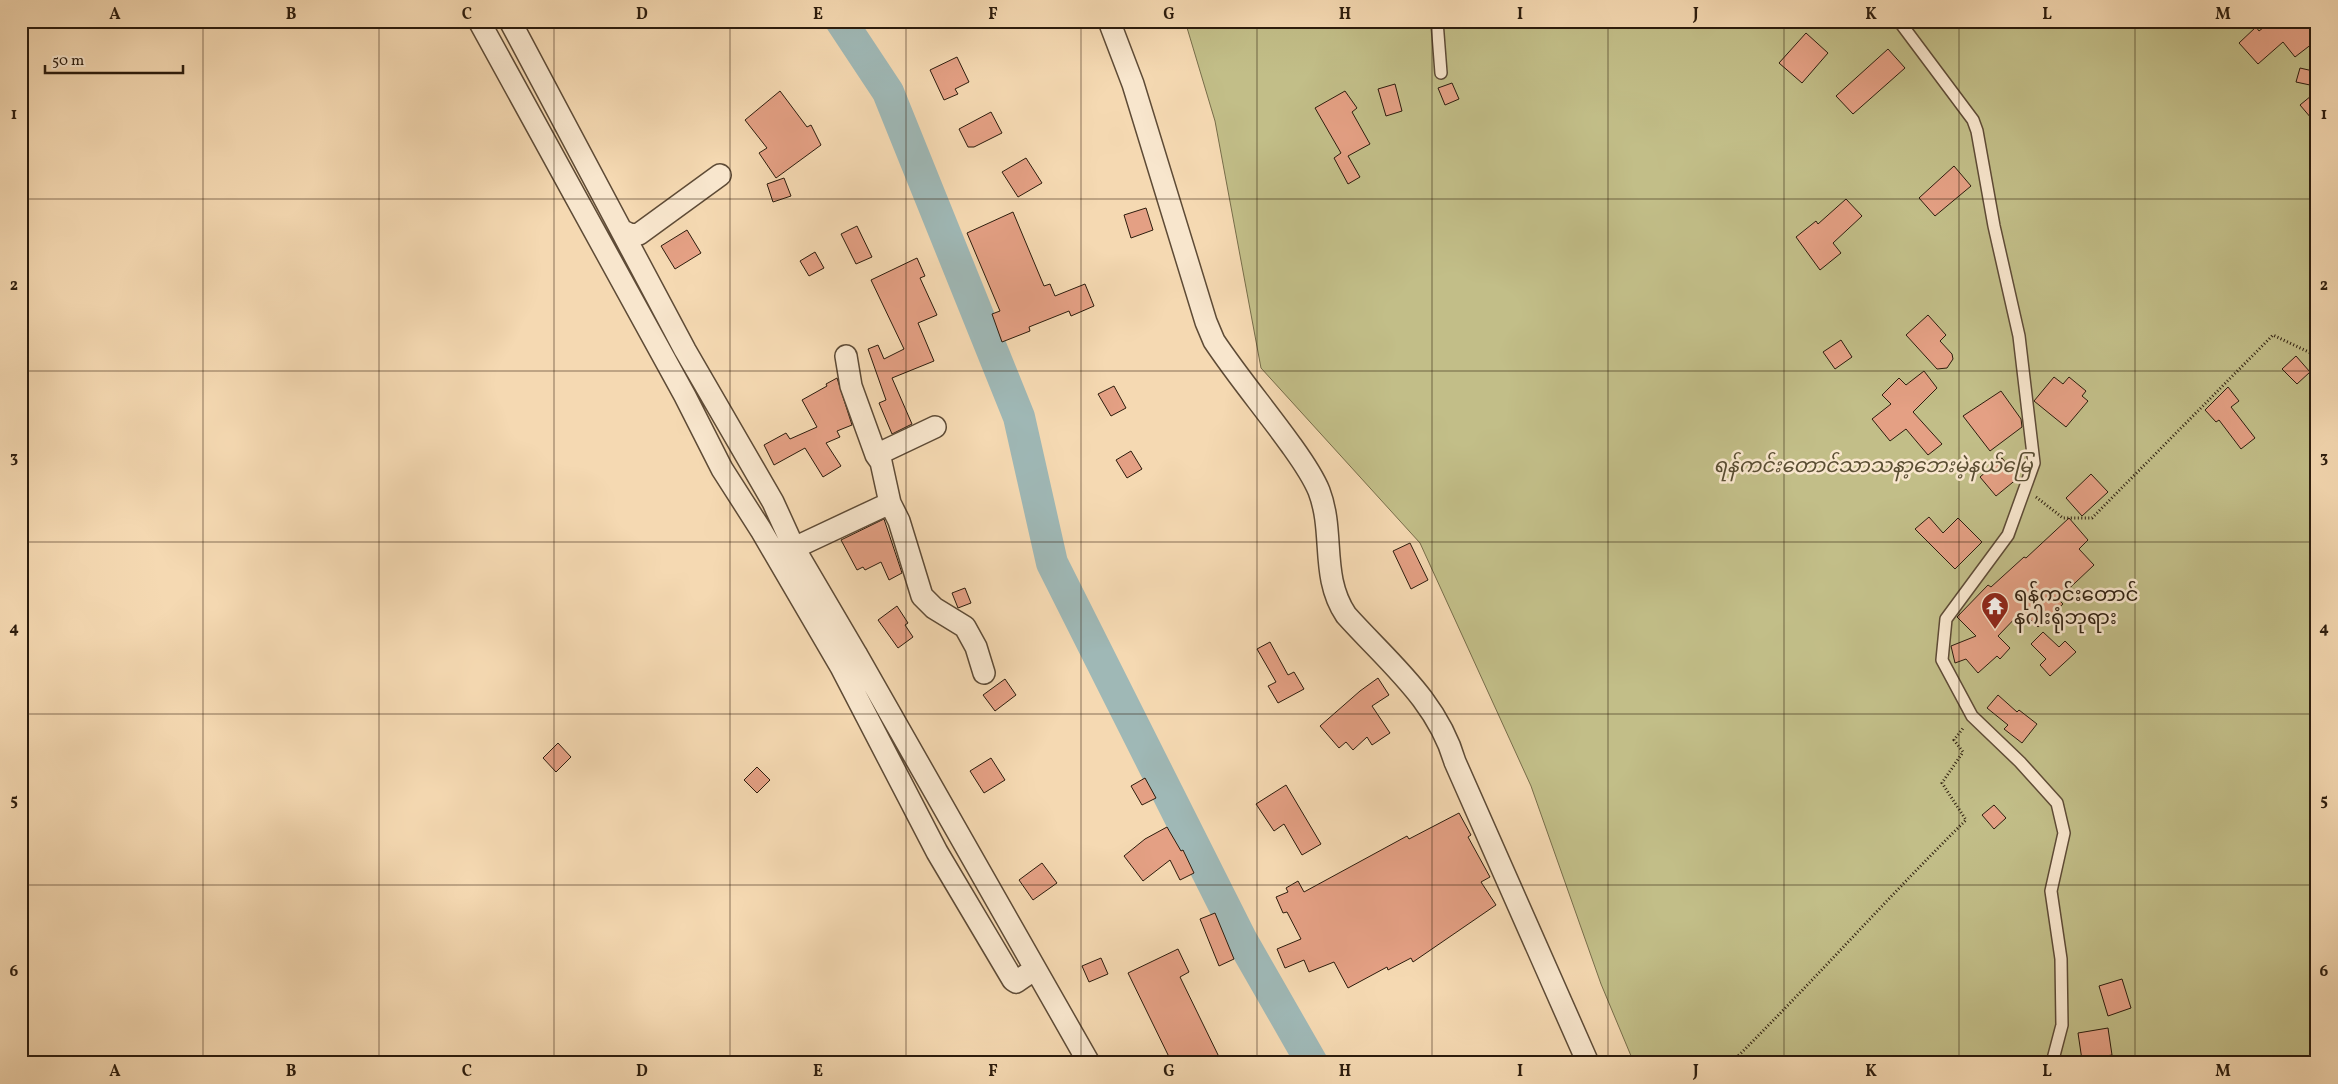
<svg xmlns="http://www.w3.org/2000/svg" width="2338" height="1084" viewBox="0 0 2338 1084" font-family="Vollkorn,'Noto Sans Myanmar',serif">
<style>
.green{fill:#c2be88;stroke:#776d4a}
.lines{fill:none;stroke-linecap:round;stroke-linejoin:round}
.river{stroke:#9fb8b6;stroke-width:32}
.building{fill:#e4a084;stroke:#2c1c0d}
.lane-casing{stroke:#5e4b36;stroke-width:14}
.street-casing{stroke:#5e4b36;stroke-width:24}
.path{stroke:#2c1c0d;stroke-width:3;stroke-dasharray:1 2.5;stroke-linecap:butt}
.lane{stroke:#f8e6cd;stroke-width:11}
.street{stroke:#f8e6cd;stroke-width:21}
.grid{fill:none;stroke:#2c1c0d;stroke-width:1;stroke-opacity:0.55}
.labels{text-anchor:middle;stroke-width:5;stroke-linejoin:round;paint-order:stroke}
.park-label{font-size:20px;font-style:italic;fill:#594d32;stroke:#f8e6cd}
.poi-label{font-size:20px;fill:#2c1c0d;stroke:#f8e6cd;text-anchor:start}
.neatline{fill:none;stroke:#2c1c0d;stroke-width:2}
.grid-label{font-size:16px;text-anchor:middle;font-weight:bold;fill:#2c1c0d}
</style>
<rect width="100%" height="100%" fill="#f5d9b2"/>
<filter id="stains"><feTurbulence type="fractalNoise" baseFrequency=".004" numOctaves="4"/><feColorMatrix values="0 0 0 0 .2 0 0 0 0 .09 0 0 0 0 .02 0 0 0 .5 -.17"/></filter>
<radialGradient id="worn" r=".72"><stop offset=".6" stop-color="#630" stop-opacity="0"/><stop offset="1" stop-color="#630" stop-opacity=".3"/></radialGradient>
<path class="green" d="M1185,21H2317V1063H1634L1601,984L1531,786L1420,543L1261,368L1215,121Z"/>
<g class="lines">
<path class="river" d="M841,21L888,92L1019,417L1052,563L1241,939L1312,1063"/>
</g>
<path class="building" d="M2272,21H2317V40L2295,57L2283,42L2258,64L2239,43L2256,27L2259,31Z
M1806,33L1828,53L1802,83L1779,63Z
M1888,49L1905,68L1853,114L1836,96Z
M957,57L969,82L955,89L958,94L944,100L930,70Z
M2300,68L2313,71L2310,85L2296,82Z
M1452,83L1459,99L1445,105L1438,88Z
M1395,84L1402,111L1386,116L1378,89Z
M780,91L807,127L811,125L821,145L776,178L759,153L767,148L745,120Z
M1345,91L1357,108L1352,112L1370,144L1348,156L1360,177L1348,184L1334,158L1341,153L1315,108Z
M2317,91V125L2300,105Z
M991,112L1002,133L974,147H968L959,129Z
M1026,158L1042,183L1018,197L1002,172Z
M1954,166L1971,186L1935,216L1919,198Z
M784,178L791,196L773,202L767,184Z
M1846,199L1862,216L1833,243L1841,253L1820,270L1796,237L1816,221L1818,224Z
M1146,208L1153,230L1131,238L1124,215Z
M1013,212L1044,286L1050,284L1055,296L1085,284L1094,306L1071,316L1069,311L1029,327L1030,331L1002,342L992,314L1000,311L967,233Z
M857,226L872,257L856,264L841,234Z
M687,230L701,253L675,269L661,246Z
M815,252L824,268L809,276L800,261Z
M917,258L925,276L920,278L937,315L918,323L934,361L892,378L912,424L892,434L879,403L886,400L868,349L878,345L884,359L904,349L871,280Z
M1928,315L1946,335L1940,341L1952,354L1953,359L1947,368L1937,369L1906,335Z
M1841,340L1852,357L1835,369L1823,352Z
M2296,356L2310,372L2297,384L2282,369Z
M1924,371L1937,388L1913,412L1942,444L1928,455L1906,429L1890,441L1872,419L1891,404L1882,395L1899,378L1906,385Z
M2054,377L2063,384L2069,377L2086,391L2082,396L2088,401L2066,427L2034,401Z
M837,378L852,425L837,431L840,437L826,443L841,466L823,477L805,448L774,465L764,445L786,433L790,439L817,427L802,400L827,386L826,384Z
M1114,386L1126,408L1111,416L1098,394Z
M2228,387L2239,401L2231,407L2255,438L2241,449L2219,420L2216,422L2205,410Z
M2001,391L2021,419L2022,427L1990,451L1963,416Z
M1131,451L1142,469L1127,478L1116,460Z
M2002,458L2018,478L1996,496L1980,477Z
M2091,474L2108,492L2082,516L2066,498Z
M1929,517L1943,533L1958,518L1982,542L1955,569L1915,529Z
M2069,518L2088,540L2079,549L2094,565L2058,599L2063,604L2038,627L2022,611L1998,636L2010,648L2000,659L1997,656L1978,673L1966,659L1955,663L1951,646L1976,636L1957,617L1988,585L1991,587L2024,557L2026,558Z
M884,519L902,573L889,580L881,562L865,570L863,567L857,570L841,540Z
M1410,543L1428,580L1411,589L1393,551Z
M965,588L971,603L958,608L952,593Z
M897,606L908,623L905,625L913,637L898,648L878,620Z
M2043,632L2059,647L2065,641L2076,652L2050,676L2040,665L2046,659L2031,644Z
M1270,642L1288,675L1294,672L1304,689L1278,703L1268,686L1276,682L1257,649Z
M1378,678L1389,695L1372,706L1390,733L1372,745L1367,737L1353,750L1346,742L1339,748L1320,726L1360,691Z
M1005,679L1016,695L995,711L983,695Z
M1998,695L2017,712L2019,710L2037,724L2022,743L2004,729L2008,725L1987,708Z
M558,743L571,757L556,772L543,758Z
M991,758L1005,780L984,793L970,771Z
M757,767L770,780L757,793L744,780Z
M1145,778L1156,798L1142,805L1131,786Z
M1286,785L1321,844L1302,855L1284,824L1274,831L1256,804Z
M1994,805L2006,818L1994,829L1982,815Z
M1459,813L1471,835L1468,837L1490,877L1481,882L1496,905L1413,962L1411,958L1388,970L1387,967L1348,988L1334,962L1309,972L1304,960L1285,968L1277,949L1301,939L1287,912L1283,913L1276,897L1288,892L1286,888L1298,881L1304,892L1407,836L1409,839Z
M1167,827L1181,851L1183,850L1194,873L1180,880L1170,860L1143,881L1124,856L1145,839Z
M1042,863L1057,883L1033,900L1019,880Z
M1215,913L1234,959L1219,966L1200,919Z
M1178,949L1189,972L1180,977L1222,1063H1172L1128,973Z
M1101,958L1108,974L1089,982L1082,966Z
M2122,979L2131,1008L2108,1016L2099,986Z
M2108,1028L2112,1055L2082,1060L2078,1033Z"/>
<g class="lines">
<defs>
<path id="lane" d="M1437,21L1441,73
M1899,21L1973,120L1977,131L1994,226L2019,336L2034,463L2008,535L1946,619L1942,660L1972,716L2020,762L2057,803L2064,833L2051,891L2061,959L2062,1025L2052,1063"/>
<path id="street" d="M479,21L685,396L722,469L761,530L841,667L857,655
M510,21L685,350L773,502L794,548L858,657L1089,1063
M1109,21L1133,84L1206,322L1214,341C1238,377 1266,410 1291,445C1301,459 1312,474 1319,491C1335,533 1320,576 1346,615C1388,662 1437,700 1455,762L1588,1063
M621,230L631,235L639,234L720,175
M846,356L851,386L876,455L881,462L890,503
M876,455L935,427
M794,548L890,503L899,521L922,596L934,608L965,627L976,647L984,673
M841,667L937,852L1013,980L1016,982L1035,969"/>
</defs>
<use href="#lane" class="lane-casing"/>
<use href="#street" class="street-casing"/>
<path class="path" d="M2036,497L2063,518H2092L2273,335L2317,356
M1731,1063C1811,984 1886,899 1966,820L1942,783L1963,752L1954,740L1964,727"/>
<use href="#lane" class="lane"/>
<use href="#street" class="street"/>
</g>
<path class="grid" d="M203,21V1063M379,21V1063M554,21V1063M730,21V1063M906,21V1063M1081,21V1063M1257,21V1063M1432,21V1063M1608,21V1063M1784,21V1063M1959,21V1063M2135,21V1063M21,199H2317M21,371H2317M21,542H2317M21,714H2317M21,885H2317"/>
<defs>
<symbol id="temple-pin" viewBox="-11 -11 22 30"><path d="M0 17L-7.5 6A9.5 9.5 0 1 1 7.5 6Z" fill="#8f2418" stroke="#f8e6cd"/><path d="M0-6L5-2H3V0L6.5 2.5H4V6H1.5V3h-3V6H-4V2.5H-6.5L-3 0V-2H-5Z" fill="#fff"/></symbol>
</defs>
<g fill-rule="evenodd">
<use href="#temple-pin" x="1979" y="590" width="32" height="43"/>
</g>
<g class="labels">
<g class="park-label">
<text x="1873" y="472">ရန်ကင်းတောင်သာသနာ့ဘေးမဲ့နယ်မြေ</text>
</g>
<g class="poi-label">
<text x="2014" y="601">ရန်ကင်းတောင်<tspan x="2014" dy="23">နဂါးရုံဘုရား</tspan></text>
</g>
</g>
<rect width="2338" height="1084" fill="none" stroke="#f5d9b2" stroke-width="55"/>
<path d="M45 65v8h138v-8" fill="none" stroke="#2c1c0d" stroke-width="2.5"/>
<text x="52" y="65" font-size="15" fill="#2c1c0d" stroke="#f8e6cd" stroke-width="4" paint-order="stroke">50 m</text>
<rect x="28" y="28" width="2282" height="1028" class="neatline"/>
<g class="grid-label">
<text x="115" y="19">A</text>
<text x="291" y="19">B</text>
<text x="467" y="19">C</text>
<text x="642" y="19">D</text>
<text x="818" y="19">E</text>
<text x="993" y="19">F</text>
<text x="1169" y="19">G</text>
<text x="1345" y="19">H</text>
<text x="1520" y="19">I</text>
<text x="1696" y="19">J</text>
<text x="1871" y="19">K</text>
<text x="2047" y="19">L</text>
<text x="2223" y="19">M</text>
<text x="14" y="119">1</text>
<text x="2324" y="119">1</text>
<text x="14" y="290">2</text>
<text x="2324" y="290">2</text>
<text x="14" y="462">3</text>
<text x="2324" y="462">3</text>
<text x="14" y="633">4</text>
<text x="2324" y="633">4</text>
<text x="14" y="805">5</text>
<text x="2324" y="805">5</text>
<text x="14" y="976">6</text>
<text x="2324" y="976">6</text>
<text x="115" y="1076">A</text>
<text x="291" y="1076">B</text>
<text x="467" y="1076">C</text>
<text x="642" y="1076">D</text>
<text x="818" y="1076">E</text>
<text x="993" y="1076">F</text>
<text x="1169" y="1076">G</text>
<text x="1345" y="1076">H</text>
<text x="1520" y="1076">I</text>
<text x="1696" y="1076">J</text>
<text x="1871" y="1076">K</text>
<text x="2047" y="1076">L</text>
<text x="2223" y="1076">M</text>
</g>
<rect width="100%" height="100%" filter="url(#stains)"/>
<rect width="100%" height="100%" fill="url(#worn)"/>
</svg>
